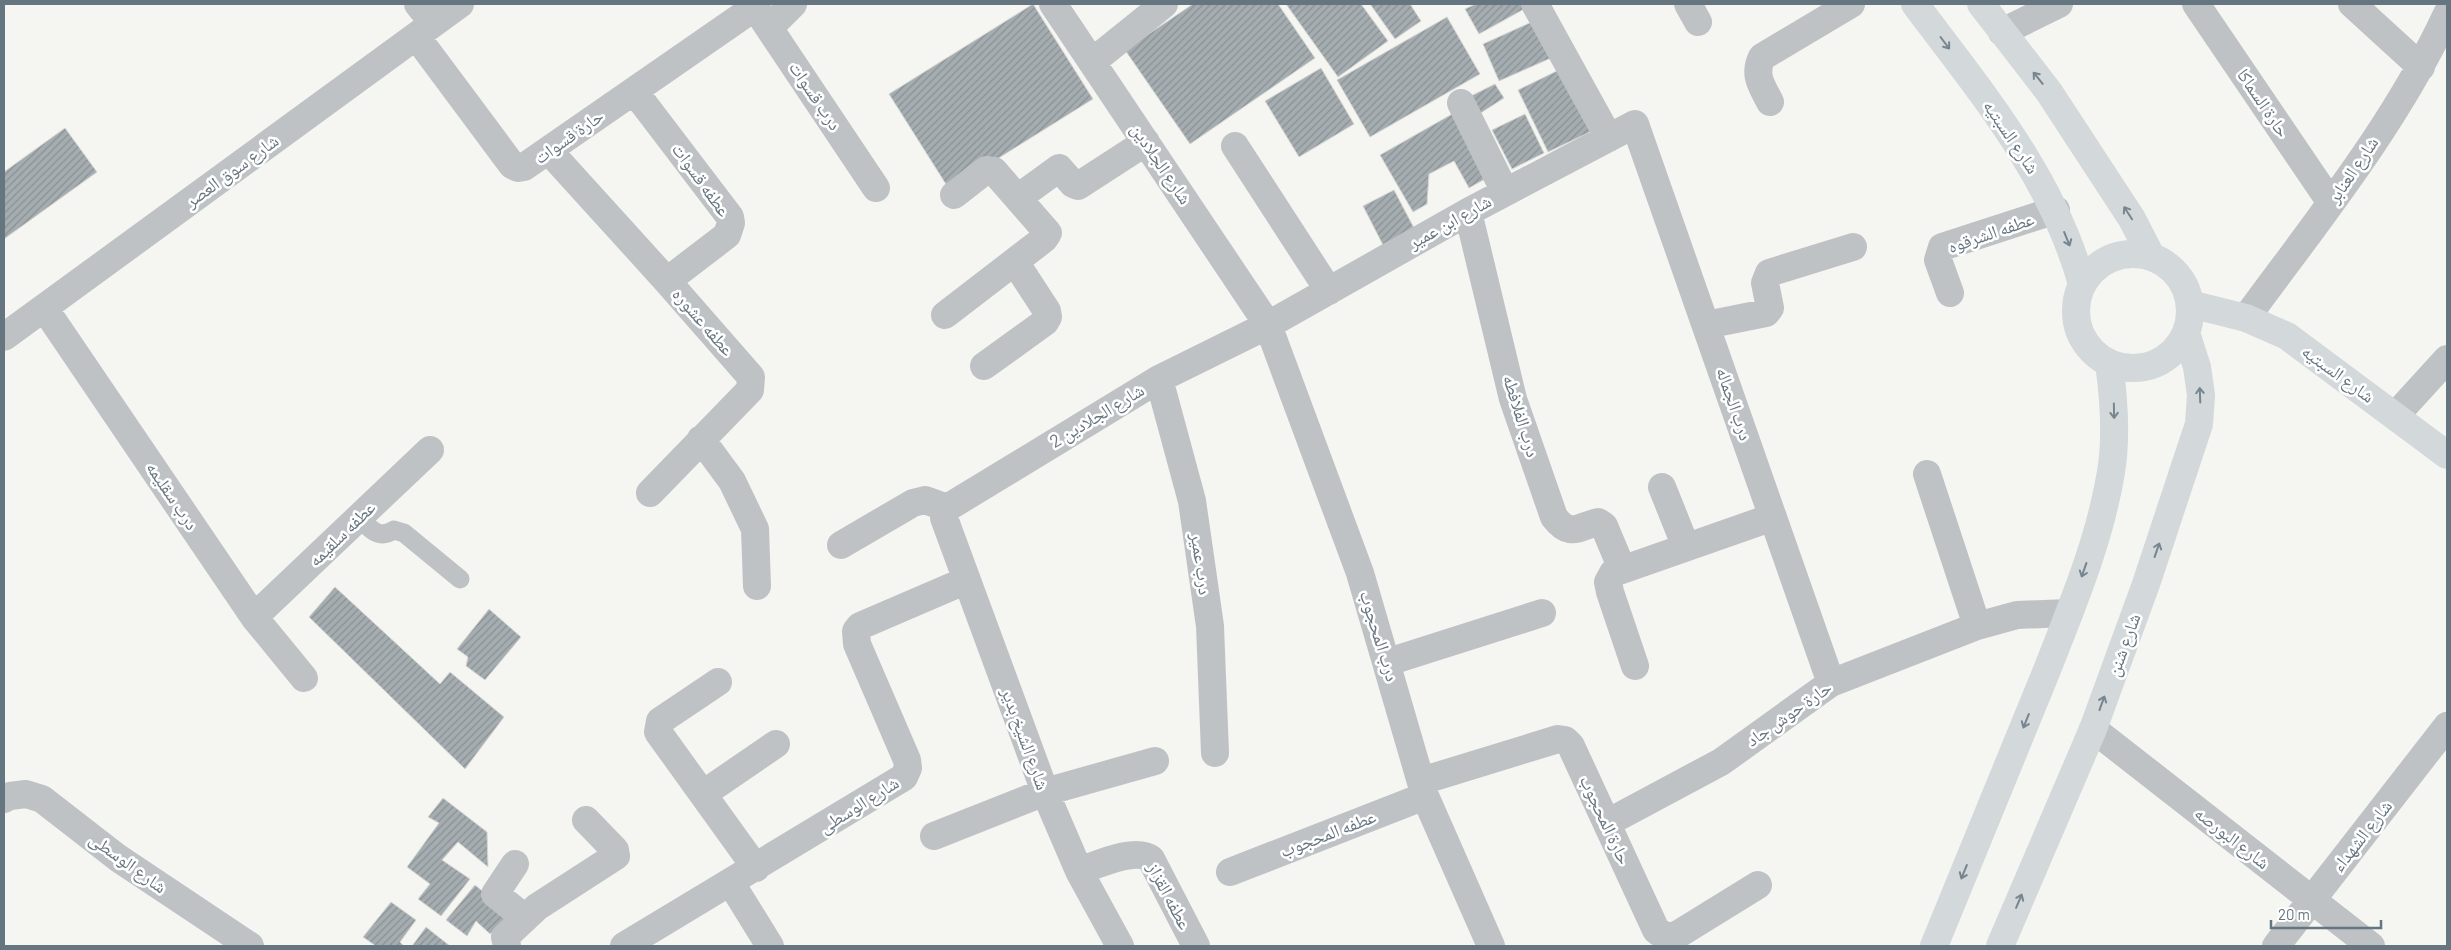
<svg xmlns="http://www.w3.org/2000/svg" width="2451" height="950" viewBox="0 0 2451 950" font-family="Barlow,'Noto Naskh Arabic',sans-serif">
<style>
.building{fill:url(#building-hatch);stroke:#d6d6d4}
.lines{fill:none;stroke-linecap:round;stroke-linejoin:round}
.lane{stroke:#bec2c5;stroke-width:19}
.street{stroke:#bec2c5;stroke-width:28}
.secondary{stroke:#d3d8db;stroke-width:28}
.primary{stroke:#d3d8db;stroke-width:28}
.oneway{stroke:#76858e}
.labels{text-anchor:middle;stroke-width:5;stroke-linejoin:round;paint-order:stroke}
.street-label{font-size:18px;fill:#667680;stroke:#fff}
</style>
<defs>
<pattern id="building-hatch" width="6" height="6" patternUnits="userSpaceOnUse" patternTransform="scale(1.25)"><rect width="6" height="6" fill="#a5adb1"/><path d="M-1 1l2-2M0 6l6-6M5 7l2-2" fill="none" stroke="#8a9195"/></pattern>
</defs>
<rect width="100%" height="100%" fill="#f5f5f1"/>
<path class="building" d="M1033,4L1093,99L949,189L889,94Z
M1193,4H1278L1315,58L1190,144L1125,50Z
M1286,4H1361L1388,41L1338,77Z
M1370,4H1410L1421,21L1395,39Z
M1476,4H1524L1526,8L1479,34L1465,9Z
M1447,17L1480,74L1370,137L1337,80Z
M1534,21L1551,58L1499,81L1483,44Z
M1321,68L1354,124L1299,157L1265,101Z
M1561,69L1592,131L1548,152L1518,90Z
M1495,84L1504,98L1476,116L1467,98Z
M1454,113L1490,176L1469,188L1454,161L1429,174L1427,204L1413,212L1380,155Z
M1525,114L1544,153L1512,169L1492,130Z
M65,128L97,172L4,239V172Z
M1394,190L1414,228L1383,245L1363,206Z
M335,587L440,684L450,672L504,717L465,769L309,617Z
M489,609L521,637L485,680L466,666L468,657L457,649Z
M443,798L487,832L488,867L458,842L442,860L470,879L441,916L418,899L430,884L407,867L439,823L428,817Z
M475,885L510,914L490,934L476,921L467,936L446,920Z
M391,902L416,920L400,942L404,946H376L363,937Z
M426,927L450,946H412Z"/>
<g class="lines">
<path class="lane" d="M359,518C371,529 378,540 394,530L404,533L460,579"/>
<path class="street" d="M418,4L433,23
M753,4L876,188
M1053,4L1268,325L1360,573L1425,796L1491,946
M1535,4L1609,138
M1688,4L1698,22
M2196,4L2331,203
M2352,4L2421,67
M769,28L793,4
M2002,32L2059,4
M416,36L512,165L518,168L524,167L755,7
M1092,62L1164,4
M634,91L730,217L731,223L727,235L667,281
M1770,102C1762,86 1753,75 1762,57L1851,4
M1461,103L1505,192
M1235,146L1329,291
M549,151L667,281L751,377L750,390L650,493
M1018,198L1059,168L1073,184L1078,186L1146,142
M1468,212L1513,399L1554,517C1570,538 1578,527 1598,522L1604,526L1622,569
M1950,293L1938,260L1942,247L2056,210
M45,309L254,617L304,678
M945,315L1044,239L1048,233L994,171L986,170L954,195
M2246,318C2317,221 2396,124 2447,14
M1706,325L1766,313L1770,308L1765,283L1769,273L1853,247
M4,337L460,4
M984,366L1045,322L1048,317L1047,311L1015,262
M1159,379L1192,501L1210,626L1215,753
M2395,416L2447,359
M701,439L732,481L755,529L757,586
M1927,474L1977,626
M1662,487L1686,547
M841,545L913,503L925,500L947,508
M254,617L430,450
M1388,662L1542,613
M1635,666L1610,592L1608,582L1613,573L1773,517
M718,682L660,721L658,732L756,868
M2093,729L2371,946
M1421,781L1558,739L1565,740L1571,746L1656,930C1663,936 1668,937 1677,935L1758,885
M703,794L776,744
M4,799L10,796L26,794L42,799L118,858L250,946
M1607,823L1721,762L1831,683L1977,626L2017,615L2069,613
M934,836L1045,792L1155,761
M515,864L495,894L525,918
M1079,871C1097,865 1135,847 1151,859L1196,946
M1230,872L1425,796
M731,883L770,946
M507,946L505,937L537,907L616,856L615,850L586,820
M624,946L904,777L908,768L907,760L857,644L856,631L860,626L967,580
M1120,946L1079,871L1045,792L944,518L947,508L1159,379L1268,325L1468,212L1635,124L1831,683
M2276,946L2447,726"/>
<path class="secondary" d="M2190,304L2246,318L2287,336L2447,455"/>
<path class="primary" d="M1915,4C1981,92 2052,176 2082,284
M1981,4L2049,92L2132,219L2151,256
M2076 311a57 57 0 1 1 114 0a57 57 0 1 1-114 0Z
M1934,946C1972,854 2010,762 2047,670C2072,606 2100,540 2111,472C2117,436 2114,399 2109,363
M2000,946L2093,729L2146,584L2199,424L2201,395L2197,367L2186,333"/>
</g>
<defs><path id="oneway-shaft" d="M-6 0H5M1.5-3L5.5 0L1.5 3" fill="none" stroke-width="1.6" stroke-linecap="round" stroke-linejoin="round" transform="scale(1.25)"/></defs>
<g class="oneway">
<use href="#oneway-shaft" transform="translate(1945 43) rotate(53)"/>
<use href="#oneway-shaft" transform="translate(2038 78) rotate(-129)"/>
<use href="#oneway-shaft" transform="translate(2128 213) rotate(-123)"/>
<use href="#oneway-shaft" transform="translate(2067 239) rotate(68)"/>
<use href="#oneway-shaft" transform="translate(2200 395) rotate(-92)"/>
<use href="#oneway-shaft" transform="translate(2114 411) rotate(89)"/>
<use href="#oneway-shaft" transform="translate(2157 550) rotate(-71)"/>
<use href="#oneway-shaft" transform="translate(2084 570) rotate(109)"/>
<use href="#oneway-shaft" transform="translate(2102 703) rotate(-70)"/>
<use href="#oneway-shaft" transform="translate(2026 721) rotate(112)"/>
<use href="#oneway-shaft" transform="translate(1964 872) rotate(112)"/>
<use href="#oneway-shaft" transform="translate(2019 901) rotate(-67)"/>
</g>
<g class="labels">
<g class="street-label">
<text transform="translate(815 96) rotate(56)" y="6">درب قسوات</text>
<text transform="translate(2263 103) rotate(56)" y="6">حارة السماكا</text>
<text transform="translate(569 137) rotate(-35)" y="6">حارة قسوات</text>
<text transform="translate(2011 137) rotate(56)" y="6">شارع السبتيه</text>
<text transform="translate(1161 164) rotate(56)" y="6">شارع الجلادين</text>
<text transform="translate(2353 170) rotate(-56)" y="6">شارع العنابر</text>
<text transform="translate(232 171) rotate(-36)" y="6">شارع سوق العصر</text>
<text transform="translate(701 180) rotate(54)" y="6">عطفه قسوات</text>
<text transform="translate(1450 222) rotate(-29)" y="6">شارع ابن عمير</text>
<text transform="translate(1991 233) rotate(-19)" y="6">عطفه الشرقوه</text>
<text transform="translate(703 322) rotate(49)" y="6">عطفه عشوره</text>
<text transform="translate(2338 374) rotate(36)" y="6">شارع السبتيه</text>
<text transform="translate(1734 404) rotate(71)" y="6">درب الجماله</text>
<text transform="translate(1097 416) rotate(-31)" y="6">شارع الجلادين 2</text>
<text transform="translate(1521 416) rotate(73)" y="6">درب الفلافطه</text>
<text transform="translate(172 496) rotate(56)" y="6">درب سقليمه</text>
<text transform="translate(342 534) rotate(-44)" y="6">عطفه سلقيمه</text>
<text transform="translate(1201 564) rotate(82)" y="6">درب عمير</text>
<text transform="translate(1379 636) rotate(73)" y="6">درب المحجوب</text>
<text transform="translate(2124 645) rotate(-70)" y="6">شارع شنن</text>
<text transform="translate(1789 714) rotate(-35)" y="6">حارة حوش جاد</text>
<text transform="translate(1025 739) rotate(70)" y="6">شارع الشيخ بدير</text>
<text transform="translate(859 805) rotate(-32)" y="6">شارع الوسطى</text>
<text transform="translate(1605 820) rotate(65)" y="6">حارة المحجوب</text>
<text transform="translate(1328 834) rotate(-21)" y="6">عطفه المحجوب</text>
<text transform="translate(2362 836) rotate(-52)" y="6">شارع الشهداء</text>
<text transform="translate(2232 838) rotate(38)" y="6">شارع البورصه</text>
<text transform="translate(128 863) rotate(36)" y="6">شارع الوسطى</text>
<text transform="translate(1169 896) rotate(62)" y="6">عطفه القزاز</text>
</g>
</g>
<rect width="2451" height="950" fill="none" stroke="#667680" stroke-width="10"/>
<path d="M2271 920v8h110v-8" fill="none" stroke="#667680" stroke-width="2.5"/>
<text x="2278" y="920" font-size="15" fill="#667680" stroke="#ffffff" stroke-width="4" paint-order="stroke">20 m</text>
</svg>
